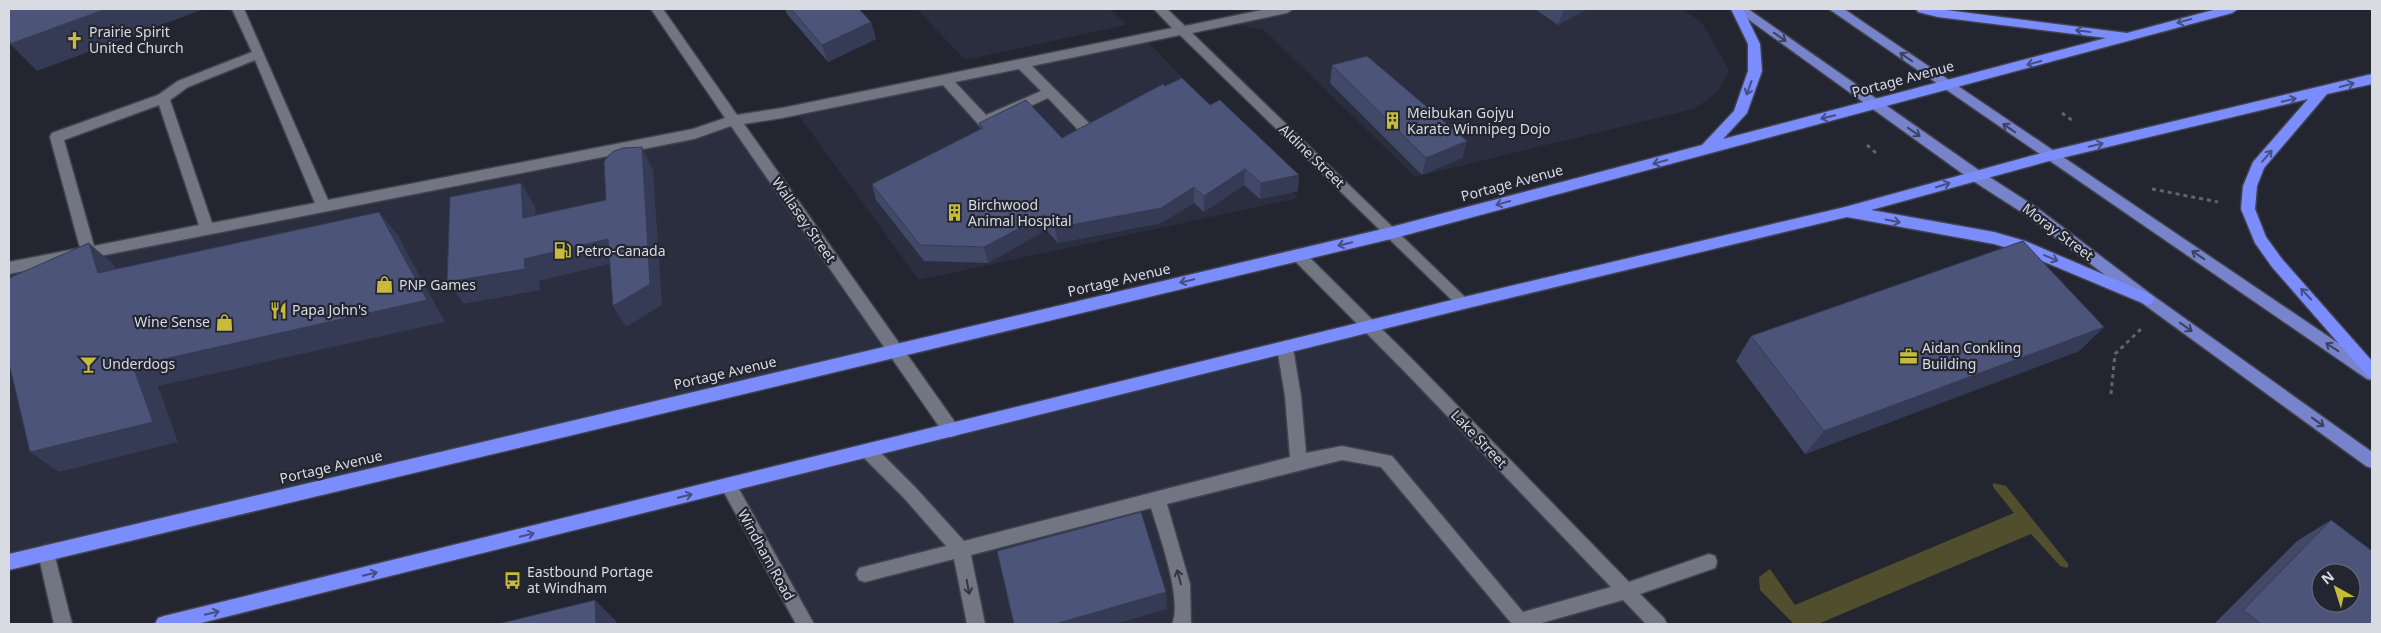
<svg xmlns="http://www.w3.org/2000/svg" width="2381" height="633" viewBox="0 0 2381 633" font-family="'Noto Sans',sans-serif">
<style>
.built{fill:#2a2e3e}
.green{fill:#514e2e}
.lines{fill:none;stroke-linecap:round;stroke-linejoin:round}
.minor-casing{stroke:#41434d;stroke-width:3}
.major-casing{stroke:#41434d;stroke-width:3}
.highway-casing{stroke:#41434d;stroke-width:3}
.path{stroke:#61636d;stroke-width:3;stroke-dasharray:4 4;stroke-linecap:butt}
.minor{fill:#727582;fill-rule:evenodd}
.major{fill:#7783cb;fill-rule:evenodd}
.highway{fill:#7b8cfc;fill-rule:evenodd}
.wall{fill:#414868}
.shaded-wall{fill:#353b55}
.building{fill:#4c5479;stroke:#353b55;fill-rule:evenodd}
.oneway{stroke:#464e82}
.oneway2{stroke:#3c415e}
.oneway3{stroke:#333540}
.labels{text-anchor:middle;stroke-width:4.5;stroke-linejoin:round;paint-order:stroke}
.poi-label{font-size:14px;fill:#d9dbe3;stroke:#232530;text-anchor:start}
.street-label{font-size:14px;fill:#d9dbe3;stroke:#232530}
</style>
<rect width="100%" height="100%" fill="#232530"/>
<path class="built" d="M917,9H1110L1126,25L965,60Z
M1291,9H1683L1703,24L1729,70L1718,92L1694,109L1415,177L1264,30L1223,22Z
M1148,42L1299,198L919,280L799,116Z
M734,120L894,351L9,562V268L694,134Z
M1370,327L1658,624H805L728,485Z"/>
<path class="green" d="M1993,483L2006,486L2066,561L2069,565L2067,568L2060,566L2031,534L1818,624H1794L1760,590L1759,577L1770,569L1795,605L2014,513L1993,487Z"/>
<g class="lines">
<defs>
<path id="minor" d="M232,9H244L328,200L693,129L725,118L651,9H663L737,115L782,108L1172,28L1154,9H1167L1185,26L1267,9H1293L1287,13L1192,33L1471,303L1469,307L1464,309L1459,307L1180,35L1032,66L1092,126L1094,130L1087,135L1082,134L1048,98L989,125H979L943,85L782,118L744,124L957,425L959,430L957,435L951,437L945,435L731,126L694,139L9,274V262L80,248L50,137L52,133L158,95L178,81L252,52ZM255,60L315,203L212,223L170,100L188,87ZM1019,69L1041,91L986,115L955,82ZM159,105L199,225L94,246L64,140Z
M1298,249L1303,251L1415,362L1629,582L1709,554L1715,556L1717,562L1715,568L1640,594L1664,618L1667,624H1646L1623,600L1538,624H1512L1381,467L1342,460L1167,504L1190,584L1191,624H1172C1183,600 1159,534 1151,508L971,555L985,624H967L954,559L865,582L859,580L856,574L859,568L946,546L904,498L862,456L860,451L862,446L868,444L874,446L916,488L964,541L1290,457L1285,396L1277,348L1280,344L1285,342L1290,344L1293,348L1301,396L1306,453L1342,446L1392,456L1523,612L1611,587L1405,372L1293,259L1291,255L1293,251Z
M728,478L734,480L814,624H796L720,485L722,480Z
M46,545L52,547L54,553L72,624H54L38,553L40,547Z"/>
<path id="major" d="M1734,9H1748L1980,171L2036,207L2152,295L2372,452V468L2366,466L2142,303L2026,215L1970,179Z
M1829,9H1844L2372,366V380L2367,379Z"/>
<path id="highway" d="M1731,9H1743L1760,44L1762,71L1747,113L1723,139L2106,38L1938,17L1918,12L1916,9H1938L2127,33L2217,9H2238L2232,13L1391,239L9,570V554L1391,227L1702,145L1734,111L1748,71V44Z
M2372,74V84L2327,94L2264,168L2257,186L2255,209L2266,237L2282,259L2372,361V378L2367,376L2272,267L2255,243L2241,209L2243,186L2253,162L2308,99L2049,161L1871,210L1994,232L2025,241L2152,295L2154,299L2152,303L2147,305L2021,252L1994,244L1847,217L1464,309L197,624H155L158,618L164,616L1464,297L1845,207L2049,151Z"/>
</defs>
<use href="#minor" class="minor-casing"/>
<use href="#major" class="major-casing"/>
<use href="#highway" class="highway-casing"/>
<path class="path" d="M2062,113L2073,121
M1867,145L1876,153
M2152,189L2218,202
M2111,394L2115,354L2142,328"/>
<use href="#minor" class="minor"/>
<use href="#major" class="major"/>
<use href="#highway" class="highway"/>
</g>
<path class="wall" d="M785,9H859L871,22L876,39L828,62L787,14Z
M1535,9H1587L1558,25Z
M1332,65L1467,141L1462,158L1422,175L1330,83Z
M1163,84L1298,191L1260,199L1244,185L1204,212L1194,203L1161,223L1058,243L1046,230L988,263L924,261L876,200L872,184L980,129L979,123L1062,138Z
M2104,327L2079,351L1805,454L1736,361L1751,336Z
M2331,520L2372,624H2214L2297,541Z"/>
<path class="shaded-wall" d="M106,9H204L37,71L10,44Z
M1564,9H1587L1558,25Z
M871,22L876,39L828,62L822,45Z
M1467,141L1462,158L1422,175L1426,158Z
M642,147L653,170L662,305L626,327L613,306Z
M1245,169L1244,185L1204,212V196Z
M1299,175L1298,191L1260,199L1261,183Z
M521,183L535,206L538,240L523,218Z
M1194,187V203L1161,223L1058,243L1055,228Z
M379,212L397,234L445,322L158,386L178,442L59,472L30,452L133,366Z
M1044,215L1046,230L988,263L984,247Z
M608,239L621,261L539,281L540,290L464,304L447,282L524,259Z
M89,243L114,265L123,294L98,273Z
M2104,327L2079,351L1805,454L1824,431Z
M1166,592L1167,609L1115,624H1055Z
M595,600L616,621V624H596Z"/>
<path class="building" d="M9,9H106L10,44L9,40Z
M791,9H859L871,22L822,45Z
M1367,56L1467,141L1426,158L1332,65Z
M1182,78L1210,105L1220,100L1299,175L1261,183L1245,169L1204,196L1194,187L1161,208L1055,228L1044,215L984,247L920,245L872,184L983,128L979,123L1026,100L1062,138L1163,84L1165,86Z
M642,147L650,284L613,306L608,239L524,259L525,269L447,282L450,197L521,183L523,218L606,200L604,162L608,156L614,151L623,148Z
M379,212L427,300L133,366L153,422L30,452L9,363V278L89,243L98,273Z
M2023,241L2104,327L1824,431L1751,336Z
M1141,512L1166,592L1055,624H1014L997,551Z
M2331,520L2372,551V624H2261L2243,610ZM2321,573H2351V603H2321Z
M595,600L596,624H498Z"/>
<defs><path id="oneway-shaft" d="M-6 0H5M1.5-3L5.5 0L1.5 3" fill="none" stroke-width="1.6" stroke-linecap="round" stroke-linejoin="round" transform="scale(1.25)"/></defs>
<g class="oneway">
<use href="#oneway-shaft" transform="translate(2184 21) rotate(165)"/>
<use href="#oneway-shaft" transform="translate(2083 31) rotate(-173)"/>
<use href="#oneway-shaft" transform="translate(2034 63) rotate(165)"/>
<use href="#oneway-shaft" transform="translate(2347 85) rotate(-15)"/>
<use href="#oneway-shaft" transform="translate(1749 88) rotate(110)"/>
<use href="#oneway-shaft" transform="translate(2289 100) rotate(-13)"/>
<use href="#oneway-shaft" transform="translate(1828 117) rotate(166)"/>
<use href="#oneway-shaft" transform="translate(2096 145) rotate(-13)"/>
<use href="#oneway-shaft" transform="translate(2267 156) rotate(-49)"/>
<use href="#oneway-shaft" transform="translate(1660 162) rotate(165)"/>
<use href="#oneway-shaft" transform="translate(1943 185) rotate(-17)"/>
<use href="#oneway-shaft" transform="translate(1503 203) rotate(165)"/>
<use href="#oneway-shaft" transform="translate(1893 221) rotate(11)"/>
<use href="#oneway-shaft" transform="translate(1345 244) rotate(167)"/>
<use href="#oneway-shaft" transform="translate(2051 258) rotate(23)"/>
<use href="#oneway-shaft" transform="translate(1187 281) rotate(167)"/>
<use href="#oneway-shaft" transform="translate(2306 294) rotate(-133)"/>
<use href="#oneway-shaft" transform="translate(685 496) rotate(-14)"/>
<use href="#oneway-shaft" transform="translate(527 535) rotate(-14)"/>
<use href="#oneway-shaft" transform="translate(370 574) rotate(-14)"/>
<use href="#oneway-shaft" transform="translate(212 613) rotate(-14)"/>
</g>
<g class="oneway2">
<use href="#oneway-shaft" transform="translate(1780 37) rotate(35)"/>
<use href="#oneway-shaft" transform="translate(1906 57) rotate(-145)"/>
<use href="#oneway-shaft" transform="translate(2009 128) rotate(-145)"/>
<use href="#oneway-shaft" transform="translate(1914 132) rotate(35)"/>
<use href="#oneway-shaft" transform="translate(2198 255) rotate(-146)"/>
<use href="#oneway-shaft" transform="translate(2186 327) rotate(36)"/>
<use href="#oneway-shaft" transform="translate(2332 347) rotate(-146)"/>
<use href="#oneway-shaft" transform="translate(2318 422) rotate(36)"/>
</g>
<g class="oneway3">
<use href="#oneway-shaft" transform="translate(1179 577) rotate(-105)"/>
<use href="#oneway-shaft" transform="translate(968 587) rotate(79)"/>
</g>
<defs>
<symbol id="church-bare" viewBox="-9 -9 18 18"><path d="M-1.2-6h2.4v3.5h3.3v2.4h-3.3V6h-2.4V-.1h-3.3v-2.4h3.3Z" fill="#c7bb3b" stroke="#232530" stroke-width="2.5" paint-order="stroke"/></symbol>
<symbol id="building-bare" viewBox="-9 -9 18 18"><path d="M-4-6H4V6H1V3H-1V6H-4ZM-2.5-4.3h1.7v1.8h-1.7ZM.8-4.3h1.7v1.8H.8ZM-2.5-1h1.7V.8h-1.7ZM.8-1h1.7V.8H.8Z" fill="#c7bb3b" stroke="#232530" stroke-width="2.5" paint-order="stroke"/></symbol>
<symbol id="fuel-bare" viewBox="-9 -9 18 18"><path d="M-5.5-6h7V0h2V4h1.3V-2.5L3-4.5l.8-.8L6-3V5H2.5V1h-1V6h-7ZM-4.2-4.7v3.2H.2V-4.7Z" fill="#c7bb3b" stroke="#232530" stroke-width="2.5" paint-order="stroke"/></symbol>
<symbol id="shop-bare" viewBox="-9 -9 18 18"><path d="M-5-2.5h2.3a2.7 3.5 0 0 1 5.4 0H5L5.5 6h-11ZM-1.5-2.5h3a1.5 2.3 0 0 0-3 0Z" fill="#c7bb3b" stroke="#232530" stroke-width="2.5" paint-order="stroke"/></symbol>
<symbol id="restaurant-bare" viewBox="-9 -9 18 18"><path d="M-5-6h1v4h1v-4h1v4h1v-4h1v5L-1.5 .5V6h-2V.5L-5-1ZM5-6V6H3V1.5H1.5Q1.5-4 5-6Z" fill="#c7bb3b" stroke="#232530" stroke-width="2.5" paint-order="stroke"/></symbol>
<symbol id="office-bare" viewBox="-9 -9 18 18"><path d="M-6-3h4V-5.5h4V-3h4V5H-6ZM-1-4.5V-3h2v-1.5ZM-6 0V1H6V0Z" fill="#c7bb3b" stroke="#232530" stroke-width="2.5" paint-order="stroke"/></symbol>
<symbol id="bar-bare" viewBox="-9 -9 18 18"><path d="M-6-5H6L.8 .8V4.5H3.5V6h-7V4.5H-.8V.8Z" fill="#c7bb3b" stroke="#232530" stroke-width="2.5" paint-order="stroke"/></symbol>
<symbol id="bus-bare" viewBox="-9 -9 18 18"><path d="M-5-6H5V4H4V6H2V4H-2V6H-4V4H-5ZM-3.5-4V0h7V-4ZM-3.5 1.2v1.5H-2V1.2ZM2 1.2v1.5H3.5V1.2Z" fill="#c7bb3b" stroke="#232530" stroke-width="2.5" paint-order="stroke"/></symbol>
</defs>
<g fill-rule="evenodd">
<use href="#church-bare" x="62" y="28" width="25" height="25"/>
<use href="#building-bare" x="1380" y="108" width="25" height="25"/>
<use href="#building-bare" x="942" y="200" width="25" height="25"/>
<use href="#fuel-bare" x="550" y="238" width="25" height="25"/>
<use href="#shop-bare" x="372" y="272" width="25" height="25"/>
<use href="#restaurant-bare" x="266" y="298" width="25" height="25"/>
<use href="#shop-bare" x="212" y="310" width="25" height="25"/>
<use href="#office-bare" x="1896" y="344" width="25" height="25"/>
<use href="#bar-bare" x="76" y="352" width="25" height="25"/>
<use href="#bus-bare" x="500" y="568" width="25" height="25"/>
</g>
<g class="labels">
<g class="poi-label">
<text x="89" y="37">Prairie Spirit<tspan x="89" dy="16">United Church</tspan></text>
<text x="1407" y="118">Meibukan Gojyu<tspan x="1407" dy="16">Karate Winnipeg Dojo</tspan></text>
<text x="968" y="210">Birchwood<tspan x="968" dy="16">Animal Hospital</tspan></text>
<text x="576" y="256">Petro-Canada</text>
<text x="399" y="290">PNP Games</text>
<text x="292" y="315">Papa John's</text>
<text x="210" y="327" text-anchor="end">Wine Sense</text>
<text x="1922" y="353">Aidan Conkling<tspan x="1922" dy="16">Building</tspan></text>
<text x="102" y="369">Underdogs</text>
<text x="527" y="577">Eastbound Portage<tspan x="527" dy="16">at Windham</tspan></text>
</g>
<g class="street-label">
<text transform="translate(1903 79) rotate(-15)" y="5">Portage Avenue</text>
<text transform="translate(1312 156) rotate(44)" y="5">Aldine Street</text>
<text transform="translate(1512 183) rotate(-15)" y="5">Portage Avenue</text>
<text transform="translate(804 220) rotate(55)" y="5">Wallasey Street</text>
<text transform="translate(2058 232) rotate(37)" y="5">Moray Street</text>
<text transform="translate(1119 280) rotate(-13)" y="5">Portage Avenue</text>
<text transform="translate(725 373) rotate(-13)" y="5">Portage Avenue</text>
<text transform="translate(1479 439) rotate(46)" y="5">Lake Street</text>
<text transform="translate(331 467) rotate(-13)" y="5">Portage Avenue</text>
<text transform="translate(766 555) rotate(61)" y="5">Windham Road</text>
</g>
</g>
<rect width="2381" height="633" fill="none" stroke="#d9dbe3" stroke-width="20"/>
<g transform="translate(2336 588) rotate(321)"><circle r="24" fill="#232530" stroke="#6c6e78"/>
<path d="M0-4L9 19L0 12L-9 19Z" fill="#c7bb3b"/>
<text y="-8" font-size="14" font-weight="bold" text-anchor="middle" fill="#d9dbe3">N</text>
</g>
</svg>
